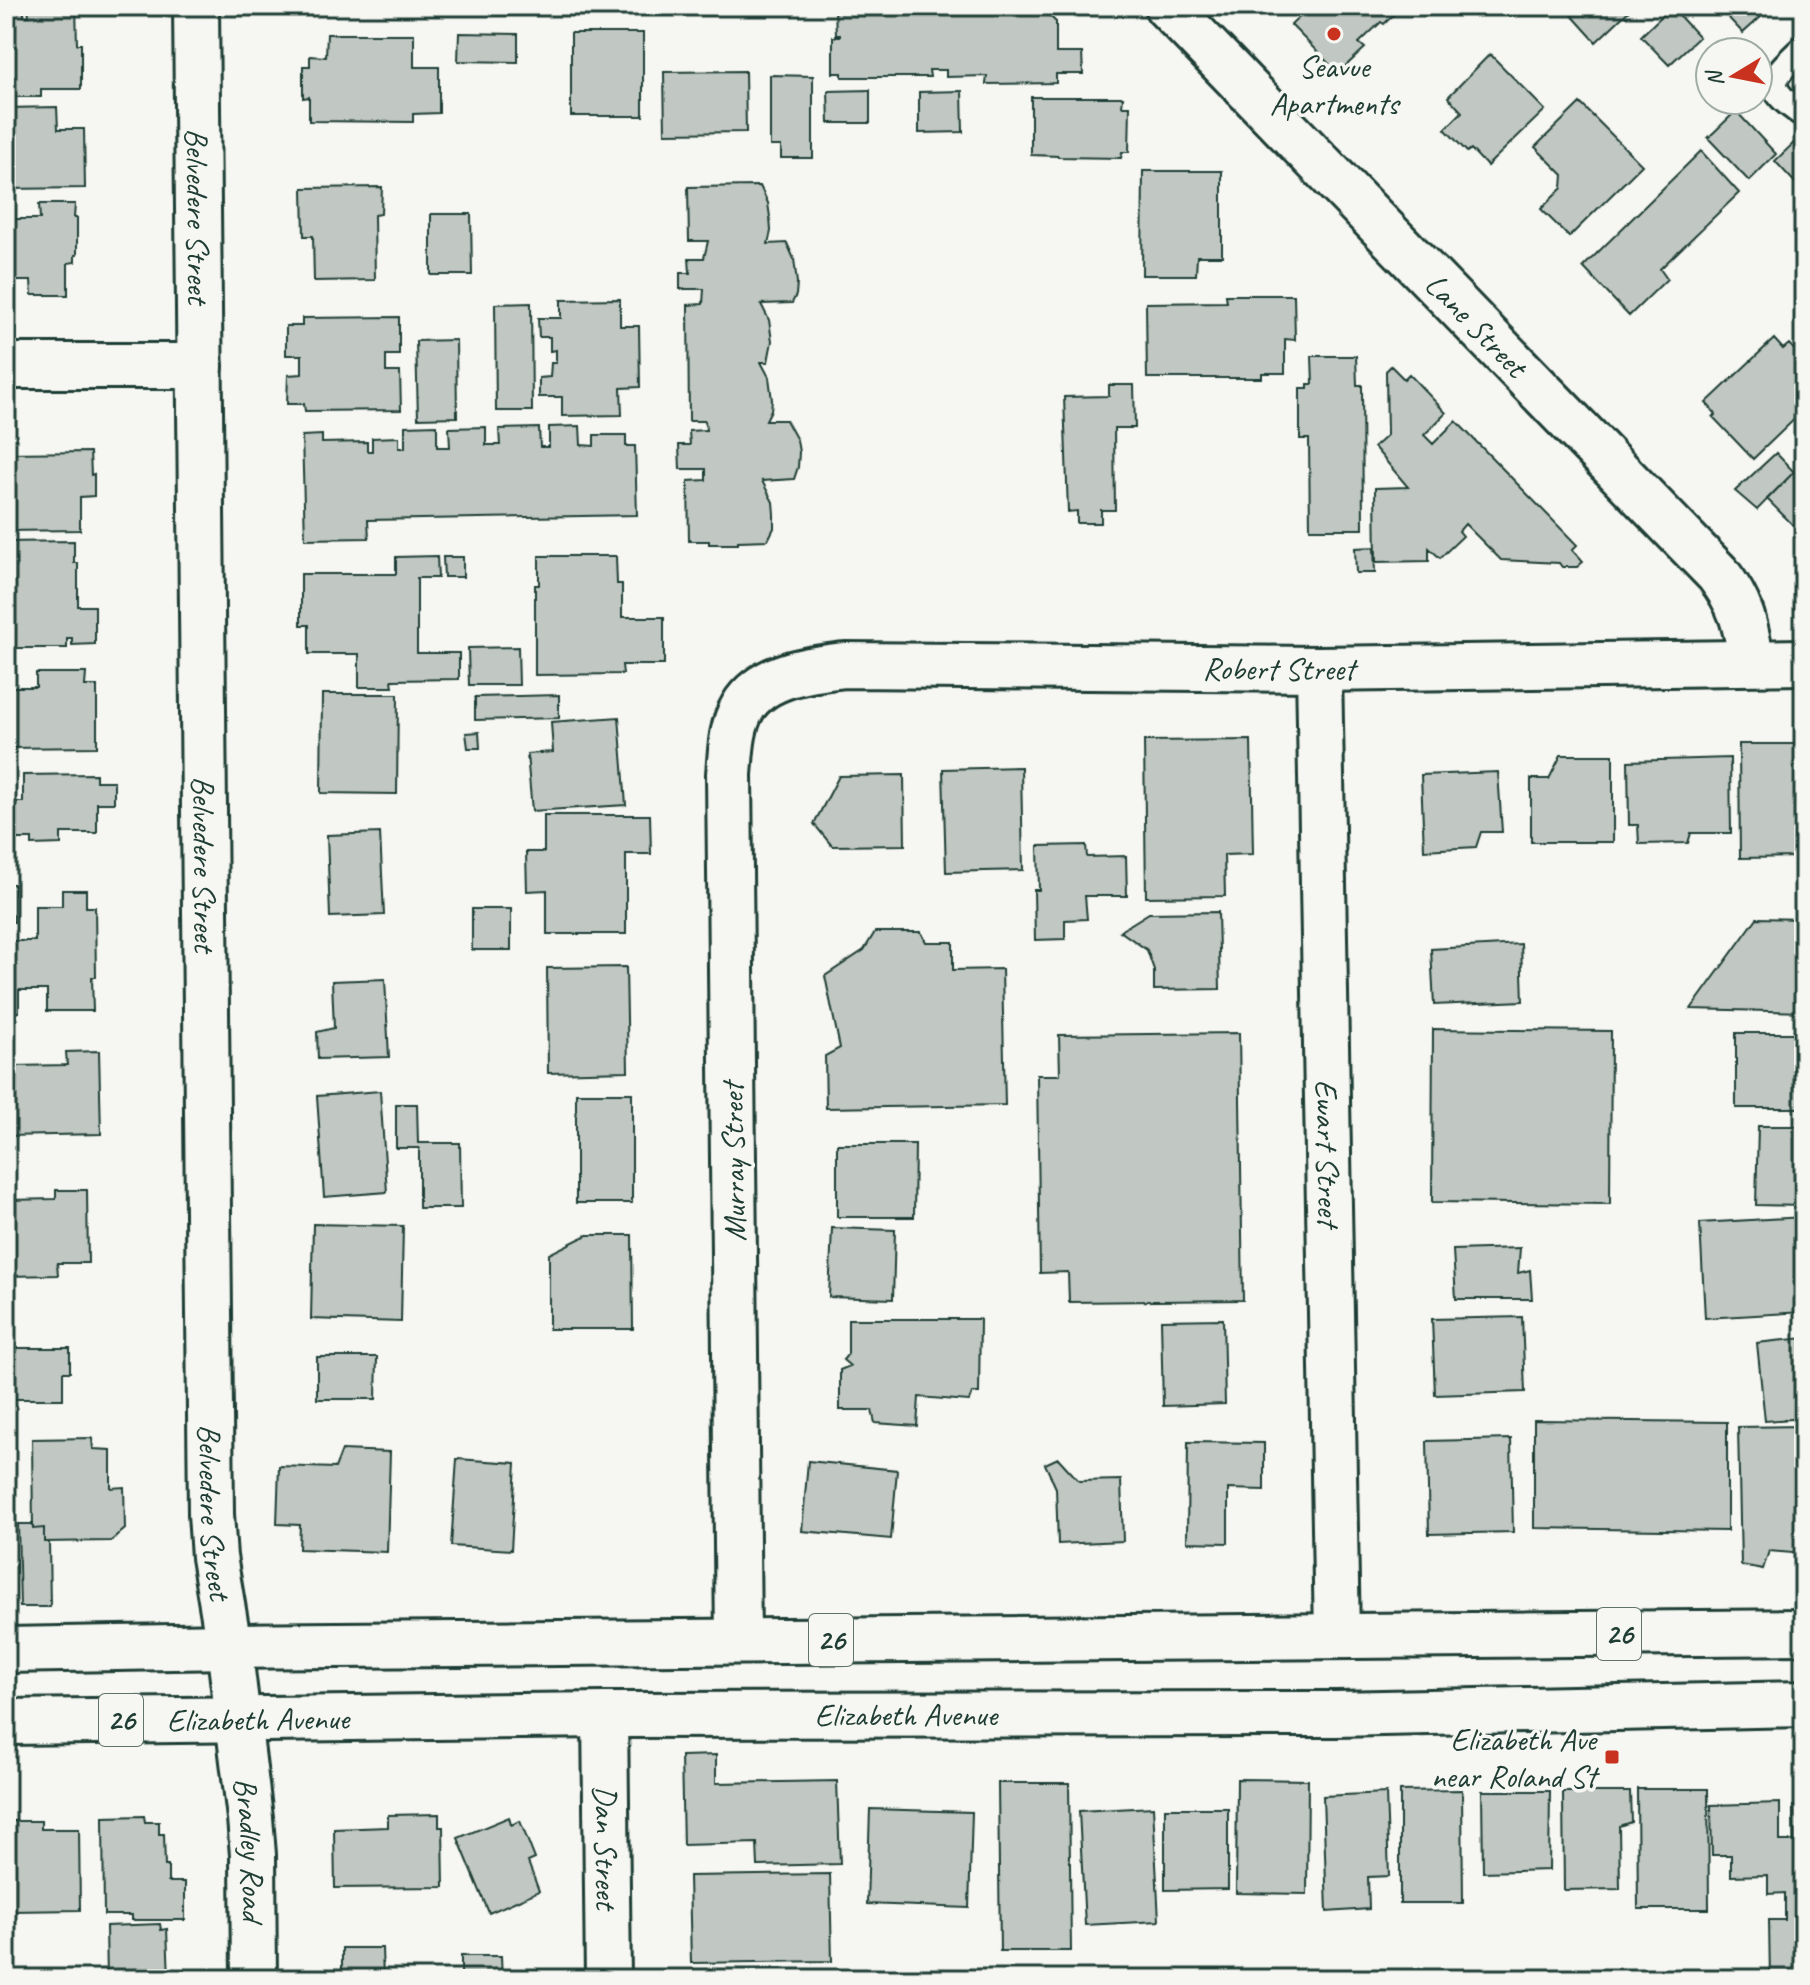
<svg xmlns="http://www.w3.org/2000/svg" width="1810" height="1985" viewBox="0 0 1810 1985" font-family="Caveat,sans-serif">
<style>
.building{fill:#c1c8c3;stroke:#1f3d34;stroke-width:2}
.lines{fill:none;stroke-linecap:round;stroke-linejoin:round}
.service-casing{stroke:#1f3d34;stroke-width:30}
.minor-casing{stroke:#1f3d34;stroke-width:50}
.trunk-casing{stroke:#1f3d34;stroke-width:50}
.service{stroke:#f6f6f2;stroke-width:24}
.minor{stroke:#f6f6f2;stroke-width:44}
.trunk{stroke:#f6f6f2;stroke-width:44}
.poi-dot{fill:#c8321e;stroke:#f6f6f2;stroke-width:3}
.labels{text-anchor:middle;stroke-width:7;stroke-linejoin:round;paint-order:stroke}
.shield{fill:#f6f6f2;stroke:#60746d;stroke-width:2}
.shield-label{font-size:30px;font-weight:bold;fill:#1f3d34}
.poi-label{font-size:32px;fill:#1f3d34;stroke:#f6f6f2}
.street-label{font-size:32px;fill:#1f3d34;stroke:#f6f6f2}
</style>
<rect width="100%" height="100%" fill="#f6f6f2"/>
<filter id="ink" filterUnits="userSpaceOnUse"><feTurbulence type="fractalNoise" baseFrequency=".0125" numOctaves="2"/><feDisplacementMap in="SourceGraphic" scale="16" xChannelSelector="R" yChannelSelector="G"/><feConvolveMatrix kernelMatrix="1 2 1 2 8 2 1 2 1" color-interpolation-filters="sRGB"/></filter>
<g filter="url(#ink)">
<path class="building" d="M6,6H24V16H29L28,6H76L77,44H81V89H41V97H6Z
M569,6H629V7L569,9Z
M841,6H913V9L925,8V6H1031L1032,9H1042L1056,22V53H1082L1083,74H1056V83L986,84L987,76L946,77V70H929L930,77H842V73H833V37H840V35H836L835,8L841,9Z
M1311,6H1403L1384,24L1381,22L1359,43L1365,48L1338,73L1291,25Z
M1573,6H1634L1596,42L1568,11Z
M1728,6H1773L1743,33L1723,12Z
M1671,7L1699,37L1669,65L1641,36Z
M459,33L518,34V62L458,61Z
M571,33H643V116H571Z
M327,34H414V67H439V113L413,114V122L309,121V97L303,98V66H310V56L326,57Z
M1490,54L1545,110L1487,166L1471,149L1467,152L1445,129L1462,112L1448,97Z
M745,71L746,132L665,133L664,72Z
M770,75L813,76V158H781V146H770Z
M870,90V123H829L828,91Z
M962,91L963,132L919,133V92Z
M1031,97H1123L1122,106H1130L1129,152H1122L1121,158L1058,157V156L1031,155Z
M1580,103L1642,165L1569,237L1541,209L1562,188L1563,175L1535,147Z
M57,107L58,129H84L85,188L6,189V108Z
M1736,111L1776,154L1749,181L1708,138Z
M1804,133V182L1799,187L1775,161Z
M1701,151L1739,193L1660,269L1667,279L1629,316L1583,267Z
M1143,171H1222V256H1197L1196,275H1142Z
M760,186L768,203L770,217L771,231L768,244L787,243L794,259L797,283L796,295L792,303L761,304L769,320L772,341L768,362H761L769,377L772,400L771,410L766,420H786L797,440L799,452L798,467L794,479L762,481L773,502L774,514V528L768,540L738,541V544H709V541H689L688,481L706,480V469H680L679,445H690L689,431L706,430L705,421H689L688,305L703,304L704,289H680V273H690L689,258H704L708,241H689L688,187Z
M382,187L381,214L374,215L375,280L314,281L313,236H304L303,188Z
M39,204H75L74,218H77V255H75V262L68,263V295H32L31,281H6V229H9V219H40Z
M431,214H471L472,275H431Z
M1226,295H1294L1295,340L1285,339V373H1262V378H1147L1146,303L1227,302Z
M620,299V326H639L640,387L621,388L622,415L562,416V397H539V378L550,377L551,363H556V350L550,351V337H539L538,318H561V300Z
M531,303L532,411H496L495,304Z
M399,317V355H386V372H400L401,410L305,411L304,404H287L288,375L302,374V355H286V326H302V318Z
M1774,339L1783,349L1789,344L1804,360V410L1753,459L1713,417L1716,414L1706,403Z
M456,340L457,417L418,418L416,341Z
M1312,356H1356L1357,385H1362L1363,529H1310L1309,439H1300V388H1308V384H1313Z
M1391,366L1404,379L1409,374L1446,413L1424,435L1433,444L1456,421L1577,545L1572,550L1583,562L1577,567H1562L1559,563L1501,560L1465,524L1459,531L1463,536L1440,558L1429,548V561L1376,562L1375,488L1408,487L1374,447L1387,435L1386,371Z
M1109,385H1134L1135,428H1114L1115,510H1101V523H1077V511L1068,512L1064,397L1109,396Z
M437,425V447H450L449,428L486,427V445H500L499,429L539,428L540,447H549V427L580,426L581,445L594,446V435H626V446H635L637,515L368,520L369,538L305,539L302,436L322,435V443L367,442V451H372V438L399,437V448H405V426Z
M90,452L91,475L94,474V496L80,497V530L6,531V453Z
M1776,453L1794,472L1757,510L1735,491Z
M1804,462V536L1767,499Z
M74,541V563H78V606H95V644L72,645V638H67V648H6V542Z
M1374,547L1375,573H1356L1355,548Z
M437,556L438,578H417V653H459V679L392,680L393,687H359V654H309V625H301V574H396V557Z
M539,556H616L617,584H622V617H664V665H622L623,674L535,675V585H539Z
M443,557H463V577H444Z
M518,647L519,685H469L468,648Z
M36,673H86L85,686H97V747L6,748V708H12V687H36Z
M322,694H398L397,794L321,793Z
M559,695V718L475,720V697Z
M619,717L626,805L532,811L527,754L553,752L551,722Z
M479,732L480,748H468L466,733Z
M1251,740L1253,854L1224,855L1225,896L1146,897L1144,741Z
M1739,744H1804V857L1740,858Z
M1561,755H1613V842H1531V779H1549Z
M1730,758L1731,833H1691L1688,843L1639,844L1638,825H1629L1628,761Z
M1021,767L1023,870L946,872L943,769Z
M1498,772L1502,832H1481L1476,847L1424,850L1421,775Z
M96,774V781H114V803H97V833H61V844L32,845V839H6V802H23V775Z
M904,775L905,845L832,846L814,824L839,776Z
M544,815H650L651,854H626V934H547V890L527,891L526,852H544Z
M380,833L384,915L330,917L327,835Z
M1086,845L1087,857L1126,856L1127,896H1085L1087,919L1065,920V939L1035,940L1034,890H1039L1038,846Z
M6,884H14V922H6Z
M62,890H86V907H95L96,977H92L93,1011H47V990H19V1012H6V941H35V906H62Z
M472,909H511V950H472Z
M1218,912L1220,989L1154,990V970L1147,950L1120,931L1149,913Z
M1757,918L1804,919V1012L1691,1009Z
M875,932H921L926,942H953V970L1002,969L1005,1105L826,1108L825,1056L840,1048L825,976L864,950Z
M1521,944L1523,1001L1434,1005L1431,949Z
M626,967L628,1071L548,1073L547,968Z
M385,979L389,1057L318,1059L317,1032L334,1028L332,981Z
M1433,1029L1611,1031L1610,1204L1432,1202Z
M1239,1033L1243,1300L1069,1302L1068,1272L1040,1273L1037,1075H1060L1059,1035Z
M1736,1033H1804V1108H1736Z
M6,1049H14L15,1066L67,1065L66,1052L99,1051L101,1134L6,1136Z
M380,1091L387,1192L324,1197L317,1096Z
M576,1093H632V1203H576Z
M396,1104H417L418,1143H460L461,1208H419V1148H396Z
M1758,1126H1804V1206L1756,1205Z
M837,1144H915L914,1217H837Z
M6,1190H8V1200L56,1199V1190H87L88,1263H57L58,1275L7,1276Z
M1804,1217V1312L1705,1318L1700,1223Z
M313,1224L403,1226L401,1322L311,1319Z
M832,1228L895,1230L893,1299L829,1297Z
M587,1235H632L633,1329H549V1254Z
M1520,1248L1518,1273L1530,1270L1532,1299H1456L1453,1250Z
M1522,1317L1525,1392L1435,1395L1432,1319Z
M848,1319H980L979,1393H972L969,1401L919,1397L917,1426L875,1423L872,1410H840V1370L850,1366L843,1360L848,1354Z
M1223,1319L1225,1404L1163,1406L1161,1320Z
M1804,1338V1418L1765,1421L1757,1343Z
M12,1348H70V1372H63V1399H13Z
M317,1357H377L376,1399H317Z
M1534,1420L1727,1422V1531L1534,1528Z
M1804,1426V1554L1769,1551L1763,1569L1741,1565L1738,1427Z
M92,1438L93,1449L111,1450V1488L124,1487L125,1529L111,1541L44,1542V1528L33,1529L32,1439Z
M1511,1439L1513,1532L1429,1534L1427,1441Z
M1188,1442L1264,1443V1490L1228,1489V1543L1187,1542Z
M342,1450L390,1452L387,1552L299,1549L300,1525L277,1524L279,1466L335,1468Z
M1058,1458L1079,1481L1121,1480L1123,1541L1058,1544L1056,1488L1045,1464Z
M457,1459L516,1463L511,1550L451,1546Z
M808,1461L897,1470L891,1539L802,1531Z
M18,1524H33V1529L44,1528V1542H49L50,1607H20Z
M716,1755V1783L837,1781L840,1864L758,1866L757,1843L683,1845L681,1756Z
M1237,1779L1308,1780L1307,1894L1236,1893Z
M998,1783H1069L1071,1951H1000Z
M1637,1789H1708L1709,1909H1638Z
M1462,1790L1463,1903H1400V1791Z
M1482,1791H1550L1549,1870L1483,1872Z
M1563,1792H1630L1631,1822L1619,1826L1620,1889L1564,1890Z
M1386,1793L1389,1876L1368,1877L1369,1909L1327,1912L1323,1796Z
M1780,1803V1841H1794L1793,1806H1804V1979H1770L1769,1920H1785V1893L1768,1894V1875L1731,1876V1855H1712L1711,1805Z
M1153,1807L1159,1921L1085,1925L1079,1811Z
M1165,1808H1228V1889L1165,1890Z
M870,1809L972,1812L969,1908L867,1904Z
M439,1814V1827H443L444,1887L335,1888L334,1829L388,1827V1815Z
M144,1816L145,1822H159V1834H164L165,1866H168V1882H185V1920H132V1915H104L103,1817Z
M509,1817L511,1825L520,1821L535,1859L528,1862L539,1891L489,1913L458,1838Z
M10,1821H41V1829H79L80,1910L11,1911Z
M830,1874L832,1961L691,1963L689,1876Z
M160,1924L161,1930L167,1929L169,1979H107L106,1926Z
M342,1948H382L383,1979H342Z
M461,1956H501L502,1979H461Z
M924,1972H982L983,1979H924Z"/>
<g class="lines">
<defs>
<path id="service" d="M1804,47C1771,78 1760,86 1804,115"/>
<g id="minor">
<path id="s1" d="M196,6L211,1514L214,1557L229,1646L250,1818L253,1855L254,1979"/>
<path id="s2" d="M1167,6L1718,574C1742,605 1745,624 1752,662"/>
<path d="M6,366H200"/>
<path id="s3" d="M1319,669L1337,1636"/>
<path id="s4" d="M738,1641L729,774C731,752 731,727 743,707C763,674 810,669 845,665L1319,669L1804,662"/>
<path id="s5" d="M605,1715L608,1979"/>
</g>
<g id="trunk">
<path d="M6,1650L229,1646L1804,1632"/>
<path id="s6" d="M6,1722L605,1715L1336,1714L1804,1704"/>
</g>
</defs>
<use href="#service" class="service-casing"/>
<use href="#minor" class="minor-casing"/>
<use href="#trunk" class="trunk-casing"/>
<use href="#service" class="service"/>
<use href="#minor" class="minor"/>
<use href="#trunk" class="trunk"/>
</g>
</g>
<g class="poi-dot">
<circle cx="1334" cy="34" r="8"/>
<rect x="1604" y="1749" width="16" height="16" rx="4"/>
</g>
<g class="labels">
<g class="shield">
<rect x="1597" y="1608" width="44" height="52" rx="6"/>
<rect x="809" y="1614" width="44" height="52" rx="6"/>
<rect x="99" y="1694" width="44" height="52" rx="6"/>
</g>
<g class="shield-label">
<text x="1619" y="1644">26</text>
<text x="831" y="1650">26</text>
<text x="121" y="1730">26</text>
</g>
<g class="poi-label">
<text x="1334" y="77">Seavue<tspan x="1334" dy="37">Apartments</tspan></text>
<text x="1596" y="1750" text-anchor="end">Elizabeth Ave<tspan x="1596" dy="37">near Roland St</tspan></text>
</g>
<g class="street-label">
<text dy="11" stroke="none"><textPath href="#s1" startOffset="210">Belvedere Street</textPath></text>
<text dy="11" stroke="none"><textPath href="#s2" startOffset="444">Lane Street</textPath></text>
<text dy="11" stroke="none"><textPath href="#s4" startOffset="1484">Robert Street</textPath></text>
<text dy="11" stroke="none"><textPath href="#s1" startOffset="858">Belvedere Street</textPath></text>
<text dy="11" stroke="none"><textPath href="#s3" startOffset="484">Ewart Street</textPath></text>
<text transform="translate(733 1162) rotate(-91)" y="11">Murray Street</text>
<text dy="11" stroke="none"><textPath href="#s1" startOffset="1506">Belvedere Street</textPath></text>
<text dy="11" stroke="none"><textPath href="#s6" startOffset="900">Elizabeth Avenue</textPath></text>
<text dy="11" stroke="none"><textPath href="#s6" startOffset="252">Elizabeth Avenue</textPath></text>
<text dy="11" stroke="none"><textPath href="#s5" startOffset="132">Dan Street</textPath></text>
<text dy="11" stroke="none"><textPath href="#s1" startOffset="1846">Bradley Road</textPath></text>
</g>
</g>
<rect width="1810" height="1985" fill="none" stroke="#f6f6f2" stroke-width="32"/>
<rect x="16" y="16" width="1778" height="1953" fill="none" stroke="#1f3d34" stroke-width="3" filter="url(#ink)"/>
<g transform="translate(1734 76) rotate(260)"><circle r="38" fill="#f6f6f2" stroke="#a0aca6" stroke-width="2"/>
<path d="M0-6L14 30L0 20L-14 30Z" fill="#c8321e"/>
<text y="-12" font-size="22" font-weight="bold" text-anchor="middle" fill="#1f3d34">N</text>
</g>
</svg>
